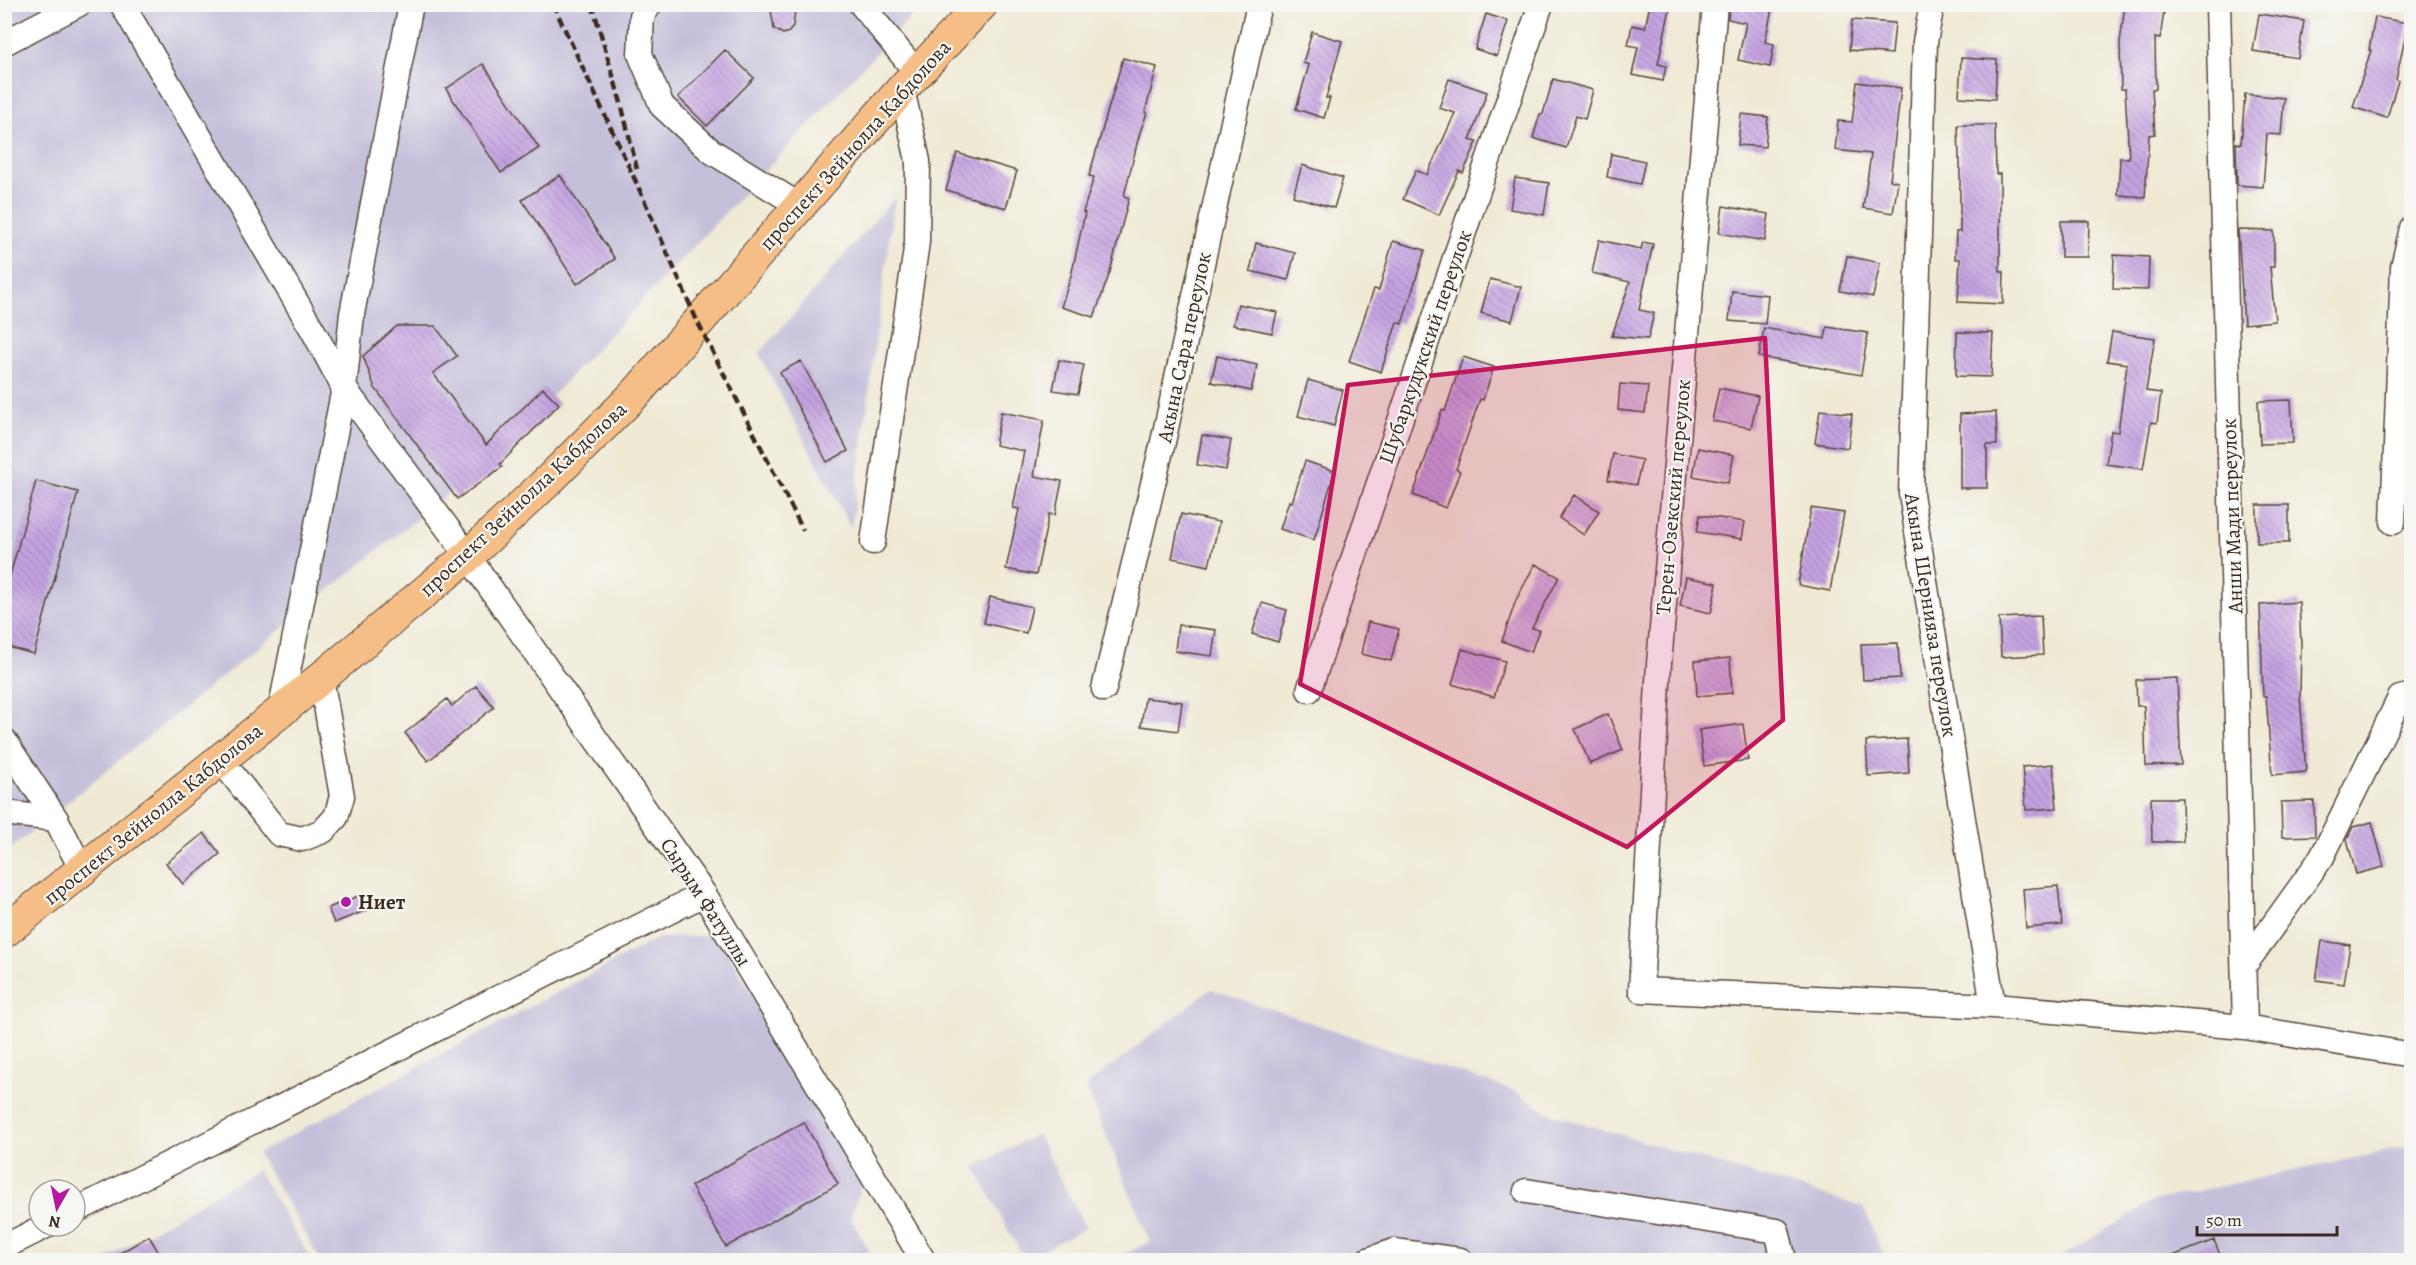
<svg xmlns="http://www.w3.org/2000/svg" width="2416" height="1265" viewBox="0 0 2416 1265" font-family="Alegreya,serif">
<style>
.industrial{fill:#c5c0da}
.building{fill:url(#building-back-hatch)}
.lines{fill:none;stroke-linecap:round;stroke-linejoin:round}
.minor-casing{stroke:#564739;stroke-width:27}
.major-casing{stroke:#564739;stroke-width:34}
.minor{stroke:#fff;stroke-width:24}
.major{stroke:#f6be87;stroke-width:32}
.rail{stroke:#3b2a1e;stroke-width:4.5;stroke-dasharray:9 4.5;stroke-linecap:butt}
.marked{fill:#c2185b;fill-opacity:0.2;stroke:#c2185b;stroke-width:4.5;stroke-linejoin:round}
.poi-dot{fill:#b5179e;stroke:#f6f6f2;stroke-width:2}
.labels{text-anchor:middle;stroke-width:4.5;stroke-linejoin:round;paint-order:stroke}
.street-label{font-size:21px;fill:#3b2a1e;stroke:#f6f6f2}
.poi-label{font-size:21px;font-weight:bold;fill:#3b2a1e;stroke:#f6f6f2;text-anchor:start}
</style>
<defs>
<pattern id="building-back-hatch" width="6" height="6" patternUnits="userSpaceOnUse" patternTransform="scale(1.5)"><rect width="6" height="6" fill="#c5a3e2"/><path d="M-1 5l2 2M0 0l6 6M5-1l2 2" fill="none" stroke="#a185b7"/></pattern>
</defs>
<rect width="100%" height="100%" fill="#f6f6f2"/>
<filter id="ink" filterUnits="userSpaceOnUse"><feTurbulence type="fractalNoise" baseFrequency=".0167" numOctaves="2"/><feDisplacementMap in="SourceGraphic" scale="12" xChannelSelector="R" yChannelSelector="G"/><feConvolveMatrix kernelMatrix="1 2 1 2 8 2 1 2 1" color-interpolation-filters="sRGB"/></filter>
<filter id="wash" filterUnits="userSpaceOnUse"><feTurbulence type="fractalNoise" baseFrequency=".008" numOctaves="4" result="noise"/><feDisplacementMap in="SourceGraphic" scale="24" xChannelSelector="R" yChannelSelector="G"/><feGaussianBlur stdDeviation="1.35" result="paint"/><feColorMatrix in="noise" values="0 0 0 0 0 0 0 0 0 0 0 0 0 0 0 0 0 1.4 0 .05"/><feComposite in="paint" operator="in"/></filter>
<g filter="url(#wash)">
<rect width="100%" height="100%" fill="#f0ead5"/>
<path class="industrial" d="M5,5H922L498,453L5,853Z
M895,197L851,528L759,354Z
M718,935L862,1183L851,1218L874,1260H320L258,1153L658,938Z
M1211,989L1512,1090L1551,1114L1863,1207L1886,1260H1114L1113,1259L1150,1242L1086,1086Z
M1037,1134L1086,1228L1024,1260L975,1167Z
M2411,1146V1260H2056L2155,1200Z
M257,1170L311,1260H103Z"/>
<g id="blocks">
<path class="building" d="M770,4H796L793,26L789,32L783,34L774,29Z
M1650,4H1671L1658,64L1666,66L1663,81L1632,75L1638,47L1628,45L1632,25L1645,28Z
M1773,4L1765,42L1774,44L1770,67L1738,60L1746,23L1728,19L1729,4Z
M2125,4H2165L2160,39L2155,38L2156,89H2152L2155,134L2149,135L2145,197L2118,195L2120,158H2129L2125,89H2121L2120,43Z
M1486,14L1508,21L1497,56L1475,49Z
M2259,14L2304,21L2298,58L2253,51Z
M2375,17L2408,23L2396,80L2398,81L2387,118L2353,107L2371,50H2369Z
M1852,20L1895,23L1892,54L1849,50Z
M1312,32L1342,41L1326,98H1330L1324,118L1296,109L1309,65L1303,63Z
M725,50L754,78L707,126L678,97Z
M1123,58L1157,67L1145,112L1147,113L1140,132L1124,196L1129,198L1110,272L1094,317L1061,307L1071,276L1085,213L1083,212L1094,177L1089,176Z
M1961,58L1997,60L1995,99L1959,97Z
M483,64L539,148L501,173L446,89Z
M1449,79L1487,92L1470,140L1477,142L1463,173L1459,171L1439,215L1403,199L1416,170L1427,175L1455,113L1439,108Z
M1553,79L1593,90L1585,119L1576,116L1566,148L1533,138L1540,114H1543Z
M1857,82L1901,88L1890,180L1898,182L1893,213L1863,208L1871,154L1835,150L1838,121L1852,122Z
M2245,94L2284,98L2281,135L2267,134L2263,187L2237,185L2236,143L2241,144Z
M1741,114L1768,117L1765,147L1738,145Z
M1958,125H1995L1996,174H2000V272H2004L2003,304L1958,302L1960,259H1955L1956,232H1960V159H1959Z
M957,153L1017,171L1006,208L946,190Z
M1611,154L1645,161L1640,184L1607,177Z
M1302,165L1343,178L1334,208L1293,196Z
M560,175L615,259L577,284L522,200Z
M1515,178L1549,183L1544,215L1510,209Z
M1723,206L1769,214L1765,241L1719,233Z
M2061,221H2089L2088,257H2061Z
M2238,230L2274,231V267H2270L2275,321L2244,324Z
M1599,240L1641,249L1643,242L1653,244L1639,310L1654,313L1648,339L1612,336L1630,282L1592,273Z
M1393,241L1425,250L1402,324L1397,322L1381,372L1349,361L1374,289L1379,290Z
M1256,243L1295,253L1288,280L1250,271Z
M2114,255L2149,257L2148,290L2113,289Z
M1847,256L1880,263L1873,297L1840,291Z
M1490,279L1521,287L1512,321L1481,313Z
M1732,291L1768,295L1765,324L1729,321Z
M1238,304L1277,312L1272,333L1233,325Z
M397,326H435L457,356L433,373L486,445L543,388L559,404L500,464L502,467L457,499L375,388L363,356Z
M1827,327L1868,333L1861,375L1759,357L1764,328L1825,339Z
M1957,332L1993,333L1991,377L1956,376Z
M2112,332L2155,338L2146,391L2161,393L2157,423L2151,422L2143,469L2106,464L2111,431L2118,432L2127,364L2107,361Z
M1217,356L1257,365L1251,391L1211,382Z
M1463,357L1494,367L1483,400L1480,399L1456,469L1460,471L1446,508L1413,495L1442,410L1445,411Z
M1059,360L1084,365L1078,394L1053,390Z
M801,361L848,451L827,462L780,372Z
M1308,380L1343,390L1334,426L1298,416Z
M1620,384L1648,386L1645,413L1618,410Z
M1719,388L1758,396L1751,428L1712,421Z
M2291,400L2293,443L2260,444L2258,401Z
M1820,410L1852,414L1848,448L1815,443Z
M1001,412L1044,420L1034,476L1062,481L1055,515L1049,514L1036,575L1006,569L1019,509L1013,508L1024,451L995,445Z
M1996,412L1997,445H1987V488H1960V414Z
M1202,435L1231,440L1226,470L1197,465Z
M1698,448L1734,455L1728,483L1693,476Z
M1613,454L1642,460L1636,485L1608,480Z
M1305,461L1335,471L1314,540L1280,529L1289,501L1292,502Z
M36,481L78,492L34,654L4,646V597Z
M1574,495L1599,511L1584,535L1559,518Z
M2257,505H2289V543H2257Z
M1811,508L1844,513L1830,591L1798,585Z
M1181,514L1219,522L1209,566L1172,558Z
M1700,515L1745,522L1742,539L1697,532Z
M1535,564L1559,577L1532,628L1539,630L1531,652L1502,641L1516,600Z
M1686,577L1717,583L1711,613L1680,606Z
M990,597L1032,607L1026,633L984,623Z
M2299,602L2301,644L2300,696L2306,772L2272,775L2266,696H2263L2260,605Z
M1262,603L1287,610L1278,642L1252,634Z
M2041,616L2043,655L2001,657L1999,618Z
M1368,622L1399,629L1391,661L1361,654Z
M1178,625L1216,630L1212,656L1175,651Z
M1898,643L1900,678L1863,680L1861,644Z
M1462,649L1505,661L1494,697L1452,684Z
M1730,658L1732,693L1697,696L1695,661Z
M2177,678L2181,765L2146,766L2144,706H2137L2136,680Z
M476,686L494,707L428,761L405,733L447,699L452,706Z
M1145,698L1182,702L1178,731L1141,726Z
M1608,714L1623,750L1590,764L1575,729Z
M1743,724L1748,760L1704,766L1699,730Z
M1907,739L1909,773L1868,776L1866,741Z
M2053,764L2057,808L2026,810L2022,767Z
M2151,798H2182L2183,842H2152Z
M2314,801L2315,836L2282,837L2281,802Z
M2372,822L2384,867L2356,874L2347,839L2353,827Z
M204,833L220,854L183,884L166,863Z
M2058,886L2062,925L2026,928L2023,889Z
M361,895L367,910L334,923L328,908Z
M2322,941L2350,945L2344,984L2316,980Z
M804,1122L838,1184L726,1247L691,1186Z
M149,1236L163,1260H108Z
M2214,1240L2222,1260H2165V1259Z"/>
</g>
</g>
<g filter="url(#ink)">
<use href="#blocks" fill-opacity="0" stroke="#564739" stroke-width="1.5"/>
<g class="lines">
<defs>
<path id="minor" d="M122,4L315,334L344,388L468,556L704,894L923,1260
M650,4L642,16L640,54L662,106L711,151L800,206
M861,4L917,73
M1715,4L1659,664L1641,990L1993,1006L2245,1027L2412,1055
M1932,4L1925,42L1911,494L1993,1006
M2218,4L2245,1027
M4,43L79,4
M2393,522L2403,267L2412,228
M873,542L917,242L918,161L902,89
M1104,689L1163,442L1259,4
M1309,690L1541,4
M280,712L344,388L352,314L411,4
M4,740L56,819L82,870
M221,760L279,834L302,839L323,831L336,817L342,796L321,678
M4,813L56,819
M2244,966L2322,857L2400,698L2412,695
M1526,1191L1777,1231L1784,1260
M75,1211L704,894
M4,1247L46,1226
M1368,1260L1394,1251L1460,1260"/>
<path id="major" d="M4,932L280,712L468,556L550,479L638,391L902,89L982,4"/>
</defs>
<use href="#minor" class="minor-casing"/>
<use href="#major" class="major-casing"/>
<use href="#minor" class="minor"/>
<use href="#major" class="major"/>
<path class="rail" d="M553,4L637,184L698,323L803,530
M592,4L621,103L637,169"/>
</g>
</g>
<path class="marked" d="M1765,338L1783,720L1627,847L1300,684L1348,385Z"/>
<circle class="poi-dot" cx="346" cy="902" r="6"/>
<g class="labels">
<g class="street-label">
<text transform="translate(855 145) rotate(-48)" y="7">проспект Зейнолла Кабдолова</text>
<text transform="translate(1184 347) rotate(-78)" y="7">Акына Сара переулок</text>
<text transform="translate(1425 347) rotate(-71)" y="7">Шубаркудукский переулок</text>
<text transform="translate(1673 497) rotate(-85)" y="7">Терен-Озекский переулок</text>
<text transform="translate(523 499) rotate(-43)" y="7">проспект Зейнолла Кабдолова</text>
<text transform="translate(2232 516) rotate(-92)" y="7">Анши Мади переулок</text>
<text transform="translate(1931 615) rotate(81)" y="7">Акына Шернияза переулок</text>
<text transform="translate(153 814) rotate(-39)" y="7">проспект Зейнолла Кабдолова</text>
<text transform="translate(706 902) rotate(57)" y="7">Сырым Фатуллы</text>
</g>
<g class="poi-label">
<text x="358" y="909">Ниет</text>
</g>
</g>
<rect width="2416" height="1265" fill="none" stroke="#f6f6f2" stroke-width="24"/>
<g transform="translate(57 1208) rotate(189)"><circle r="28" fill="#f6f6f2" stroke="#aba49d" stroke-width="1.5"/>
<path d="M0-4.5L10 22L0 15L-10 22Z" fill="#b5179e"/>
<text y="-9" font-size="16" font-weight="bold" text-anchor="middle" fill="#3b2a1e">N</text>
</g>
<path d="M2197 1226v9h140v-9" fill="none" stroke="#3b2a1e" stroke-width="3"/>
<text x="2206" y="1226" font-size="18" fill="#3b2a1e" stroke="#f6f6f2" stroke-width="4.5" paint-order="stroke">50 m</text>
</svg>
